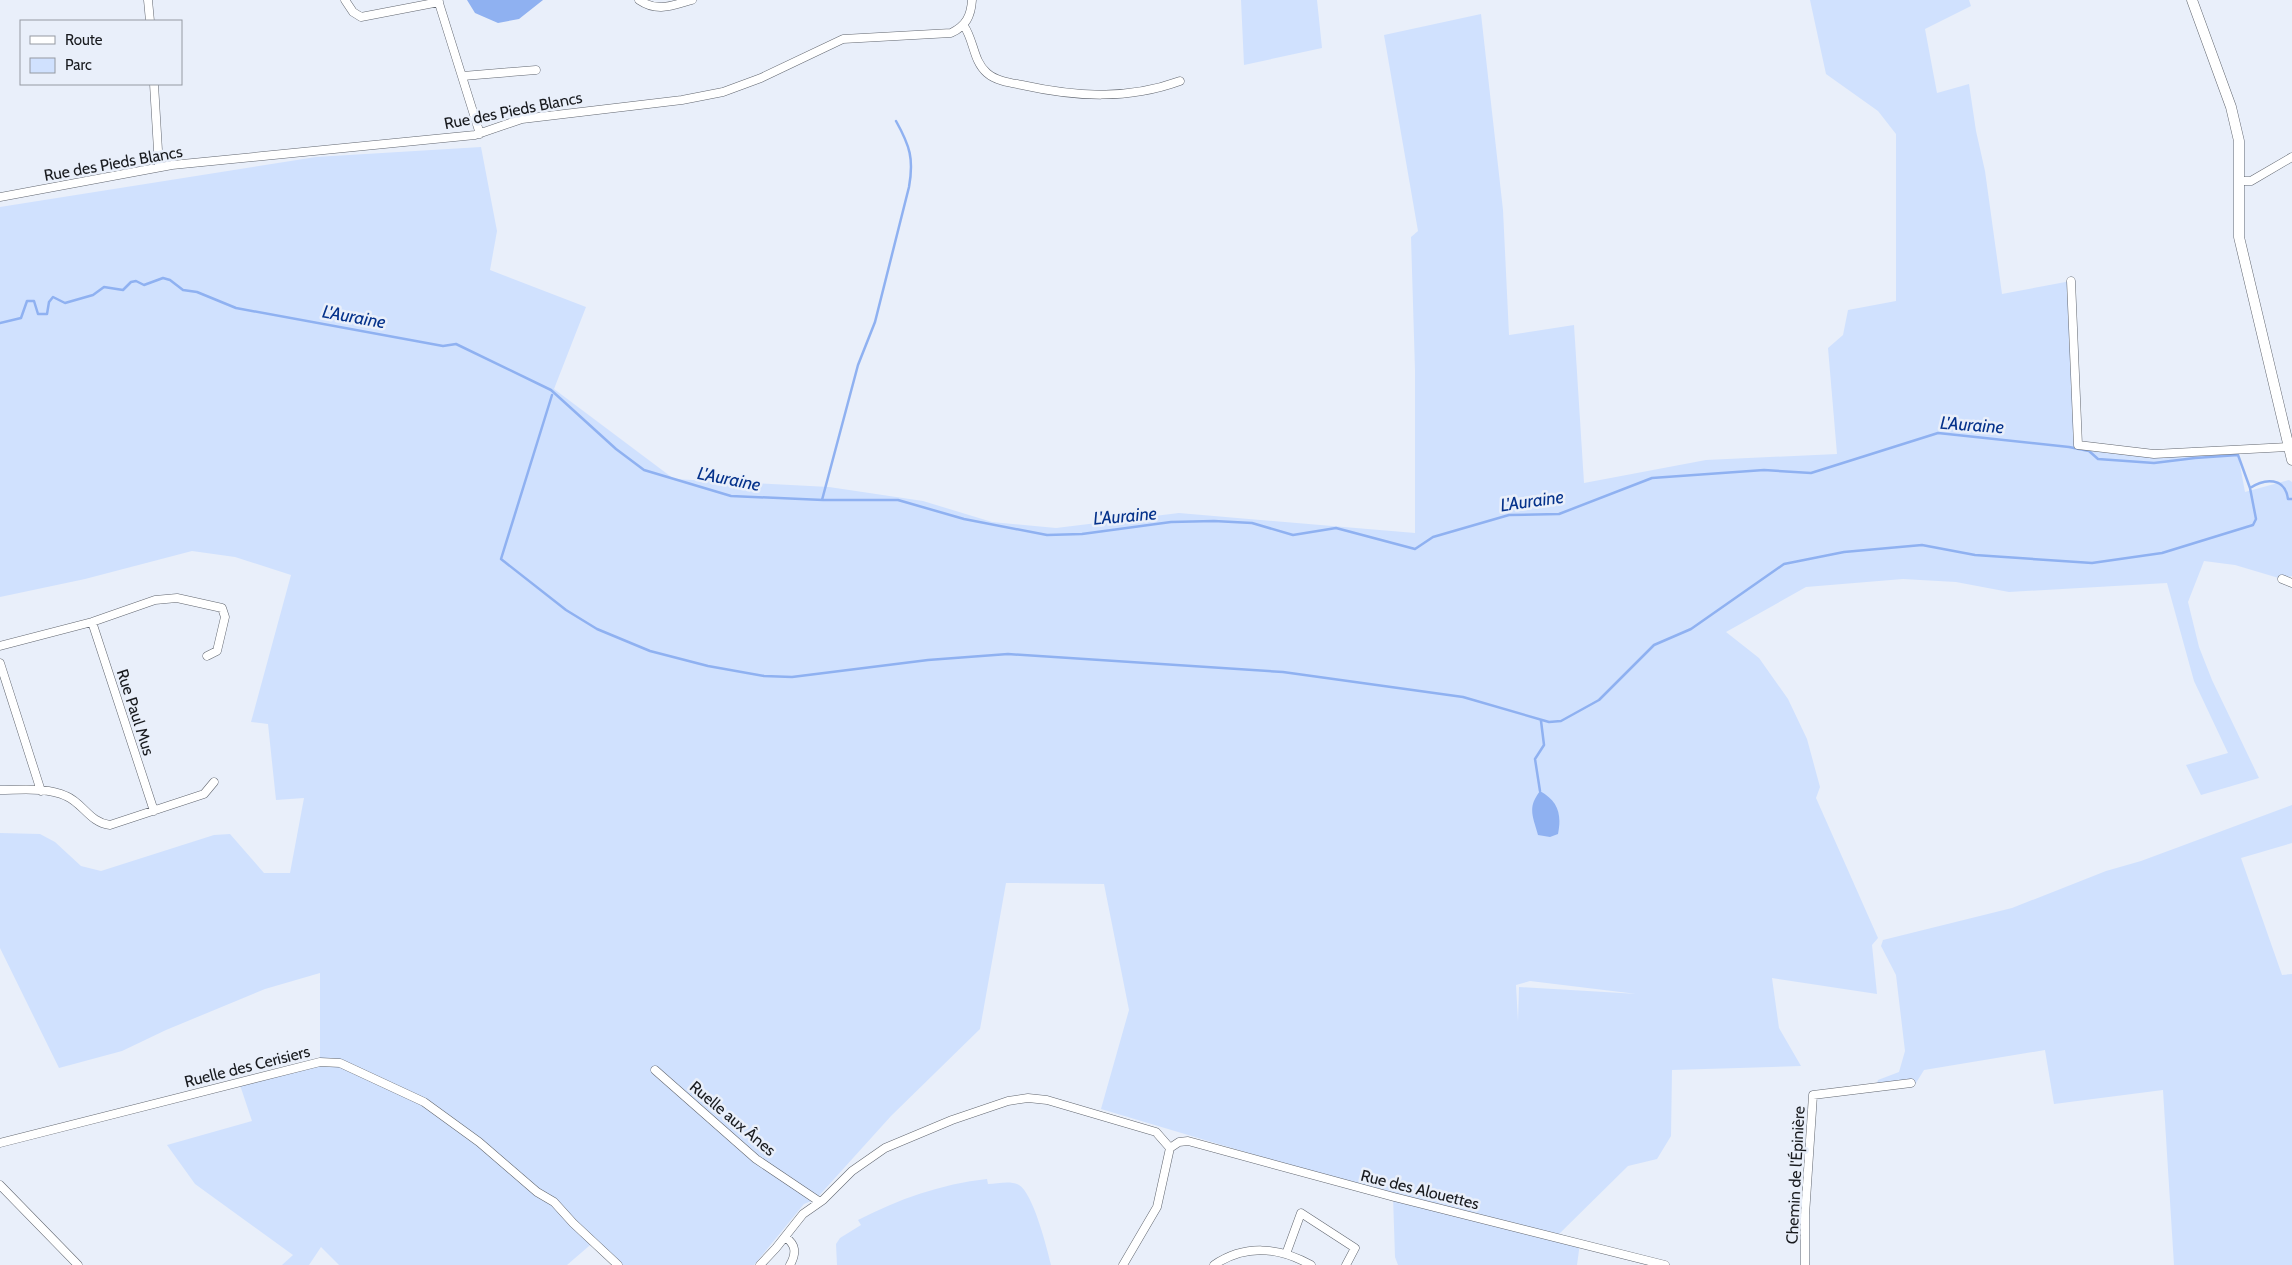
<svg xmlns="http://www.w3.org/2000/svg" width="2292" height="1265" viewBox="0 0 2292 1265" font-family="Cabin,sans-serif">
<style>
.green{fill:#d0e1fe;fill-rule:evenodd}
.water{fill:#8fb1f1}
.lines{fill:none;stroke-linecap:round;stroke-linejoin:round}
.stream{stroke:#8fb1f1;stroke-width:2.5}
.street-casing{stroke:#61666f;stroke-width:9}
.secondary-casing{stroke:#61666f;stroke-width:11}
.street{stroke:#fff;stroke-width:8}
.secondary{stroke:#fff;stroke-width:10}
.labels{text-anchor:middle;stroke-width:5;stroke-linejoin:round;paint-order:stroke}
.street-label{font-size:16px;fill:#181a1e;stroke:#e9effa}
.water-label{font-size:18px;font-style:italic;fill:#05328b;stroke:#e9effa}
</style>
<rect width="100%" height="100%" fill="#e9effa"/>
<path class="green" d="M1241,0H1317L1322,48L1244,65Z
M1810,0H1969L1971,6L1925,29L1937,93L1969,84L1976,131L1985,171L2002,294L2071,281L2078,445L2154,454L2237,449L2245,492L2289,480L2292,482V576L2282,579L2235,565L2204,561L2188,602L2199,647L2212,680L2259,778L2201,795L2186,765L2228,753L2194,681L2167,583L2009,592L1956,582L1903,579L1806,587L1726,632L1759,658L1788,699L1807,739L1820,787L1816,798L1878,938L1872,945L1877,994L1772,978L1779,1028L1801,1066L1672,1070L1671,1136L1657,1159L1628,1166L1556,1237L1580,1243L1577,1265H1398L1395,1257L1393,1196L1101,1109L1129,1010L1104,884L1006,883L980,1029L891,1116L816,1199L804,1204L754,1265H622L596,1240L567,1265H339L321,1247L309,1265H282L293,1255L195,1184L167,1145L252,1121L239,1082L320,1062V973L265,989L166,1030L122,1051L59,1068L0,948V833L40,834L55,842L81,866L101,871L214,835L230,834L264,873H290L304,798L276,800L268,724L251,722L291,575L235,557L192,551L85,579L0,597V207L316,157L481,147L497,231L490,270L586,307L554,389L674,479L829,487L923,501L992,522L1056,528L1179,513L1415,533V370L1411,237L1418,231L1384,35L1481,14L1503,210L1509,335L1574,325L1584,483L1706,460L1837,454L1828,348L1843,335L1848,310L1896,301V134L1878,111L1826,74ZM1530,981L1637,994H1638L1519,987L1518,1021L1516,985Z
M2292,805V843L2241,858L2282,975L2292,974V1265H2174L2163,1090L2054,1104L2045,1050L1924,1070L1916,1083L1876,1088L1878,1080L1899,1072L1905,1051L1896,975L1881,946L1883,940L2012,908L2106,871L2141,861Z
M987,1179L988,1184C997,1184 1010,1180 1019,1185C1033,1193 1047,1248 1051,1265H837L836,1244L840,1238L861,1225L858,1220C899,1199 941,1184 987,1179Z"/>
<path class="water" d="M467,0H543L519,19L498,23L475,13Z
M1540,791C1558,801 1562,814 1558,834L1550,837L1538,835C1533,816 1527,808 1540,791Z"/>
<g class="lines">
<path class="stream" d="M0,323L21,318L27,301H34L38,314H47L49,302L53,297L65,303L93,295L104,287L123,290L131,282L136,281L144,285L163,278L170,280L183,290L197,292L236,308L443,346L456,344L551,390L616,449L644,470L731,496L823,500H898L964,519L1047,535L1082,534L1171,522L1214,521L1252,523L1293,535L1336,528L1415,549L1433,537L1509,515L1559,514L1652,478L1764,470L1811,473L1938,433L2069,447L2089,451L2098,459L2154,463L2195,458L2238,455L2250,488C2265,478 2285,477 2288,499H2292
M552,395L501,559L566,610L597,629L650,651L708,666L764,676L792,677L928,660L1008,654L1283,672L1463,697L1549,722L1561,721L1599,700L1654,645L1691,629L1784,564L1844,552L1922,545L1975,555L2092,563L2162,553L2253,525L2256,519L2250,488
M822,500L858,365L875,322L909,187C914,159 910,146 896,121
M1540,791L1535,759L1544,745L1541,721"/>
<defs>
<path id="street" d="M148,0L150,21
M345,0L353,12L361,17L439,2
M438,0L480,134
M639,0C658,13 673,5 692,0
M964,26C974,40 973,61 987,73C996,81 1011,83 1022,85C1076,97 1128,100 1180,81
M463,76L536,70
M154,84L159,167
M2239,181H2251L2292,157
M0,197L172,165L475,135L522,119L682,100L723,92L761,78L843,39L951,33C966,26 971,16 972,0
M2071,281L2078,445L2154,454L2289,447
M2282,579L2292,583
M92,622L154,811
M0,646L92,622L155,600L177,598L222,608L225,617L217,651L207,656
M0,663L41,791
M0,790C21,790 46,787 66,796C83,803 90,823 110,825L204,794L214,782
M655,1070L756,1159L820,1202
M0,1143L320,1062L340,1063L424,1102L479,1142L537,1192L554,1202L573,1223L618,1265
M1170,1148L1179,1142L1188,1141L1394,1197L1665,1265
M0,1185L78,1265
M785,1237C797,1245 796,1254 790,1265
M1286,1254L1301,1213L1355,1248L1346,1265
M760,1265L776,1248L803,1214L823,1200L852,1171L885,1148L952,1120L1008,1101L1028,1098L1047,1100L1156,1132L1170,1148
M1123,1265L1157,1207L1170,1148
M1214,1265C1245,1244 1279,1247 1311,1265
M1805,1265V1215L1813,1095L1911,1083"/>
<path id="secondary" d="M2192,0L2231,107L2239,141V237L2292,460"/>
</defs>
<use href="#street" class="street-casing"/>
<use href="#secondary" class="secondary-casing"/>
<use href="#street" class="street"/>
<use href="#secondary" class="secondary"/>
</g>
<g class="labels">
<g class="street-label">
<text transform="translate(513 110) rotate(-11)" y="6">Rue des Pieds Blancs</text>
<text transform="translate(113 163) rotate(-10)" y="6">Rue des Pieds Blancs</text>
<text transform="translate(136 712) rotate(72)" y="6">Rue Paul Mus</text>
<text transform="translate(247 1066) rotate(-14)" y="6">Ruelle des Cerisiers</text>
<text transform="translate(733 1118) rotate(40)" y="6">Ruelle aux Ânes</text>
<text transform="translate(1795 1175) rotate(-87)" y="6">Chemin de l'Épinière</text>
<text transform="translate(1420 1189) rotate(14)" y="6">Rue des Alouettes</text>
</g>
<g class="water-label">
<text transform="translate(354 317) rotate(10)" y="6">L'Auraine</text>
<text transform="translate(1972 425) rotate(4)" y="6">L'Auraine</text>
<text transform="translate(729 479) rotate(11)" y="6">L'Auraine</text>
<text transform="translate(1532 501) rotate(-8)" y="6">L'Auraine</text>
<text transform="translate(1125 516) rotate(-5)" y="6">L'Auraine</text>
</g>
</g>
<rect x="20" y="20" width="162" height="65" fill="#e9effa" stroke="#959aa2"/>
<rect x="30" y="36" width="25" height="8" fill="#ffffff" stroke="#959aa2"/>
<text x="65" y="45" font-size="15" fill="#181a1e">Route</text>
<rect x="30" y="58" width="25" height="15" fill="#d0e1fe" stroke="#959aa2"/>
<text x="65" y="70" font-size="15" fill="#181a1e">Parc</text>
</svg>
